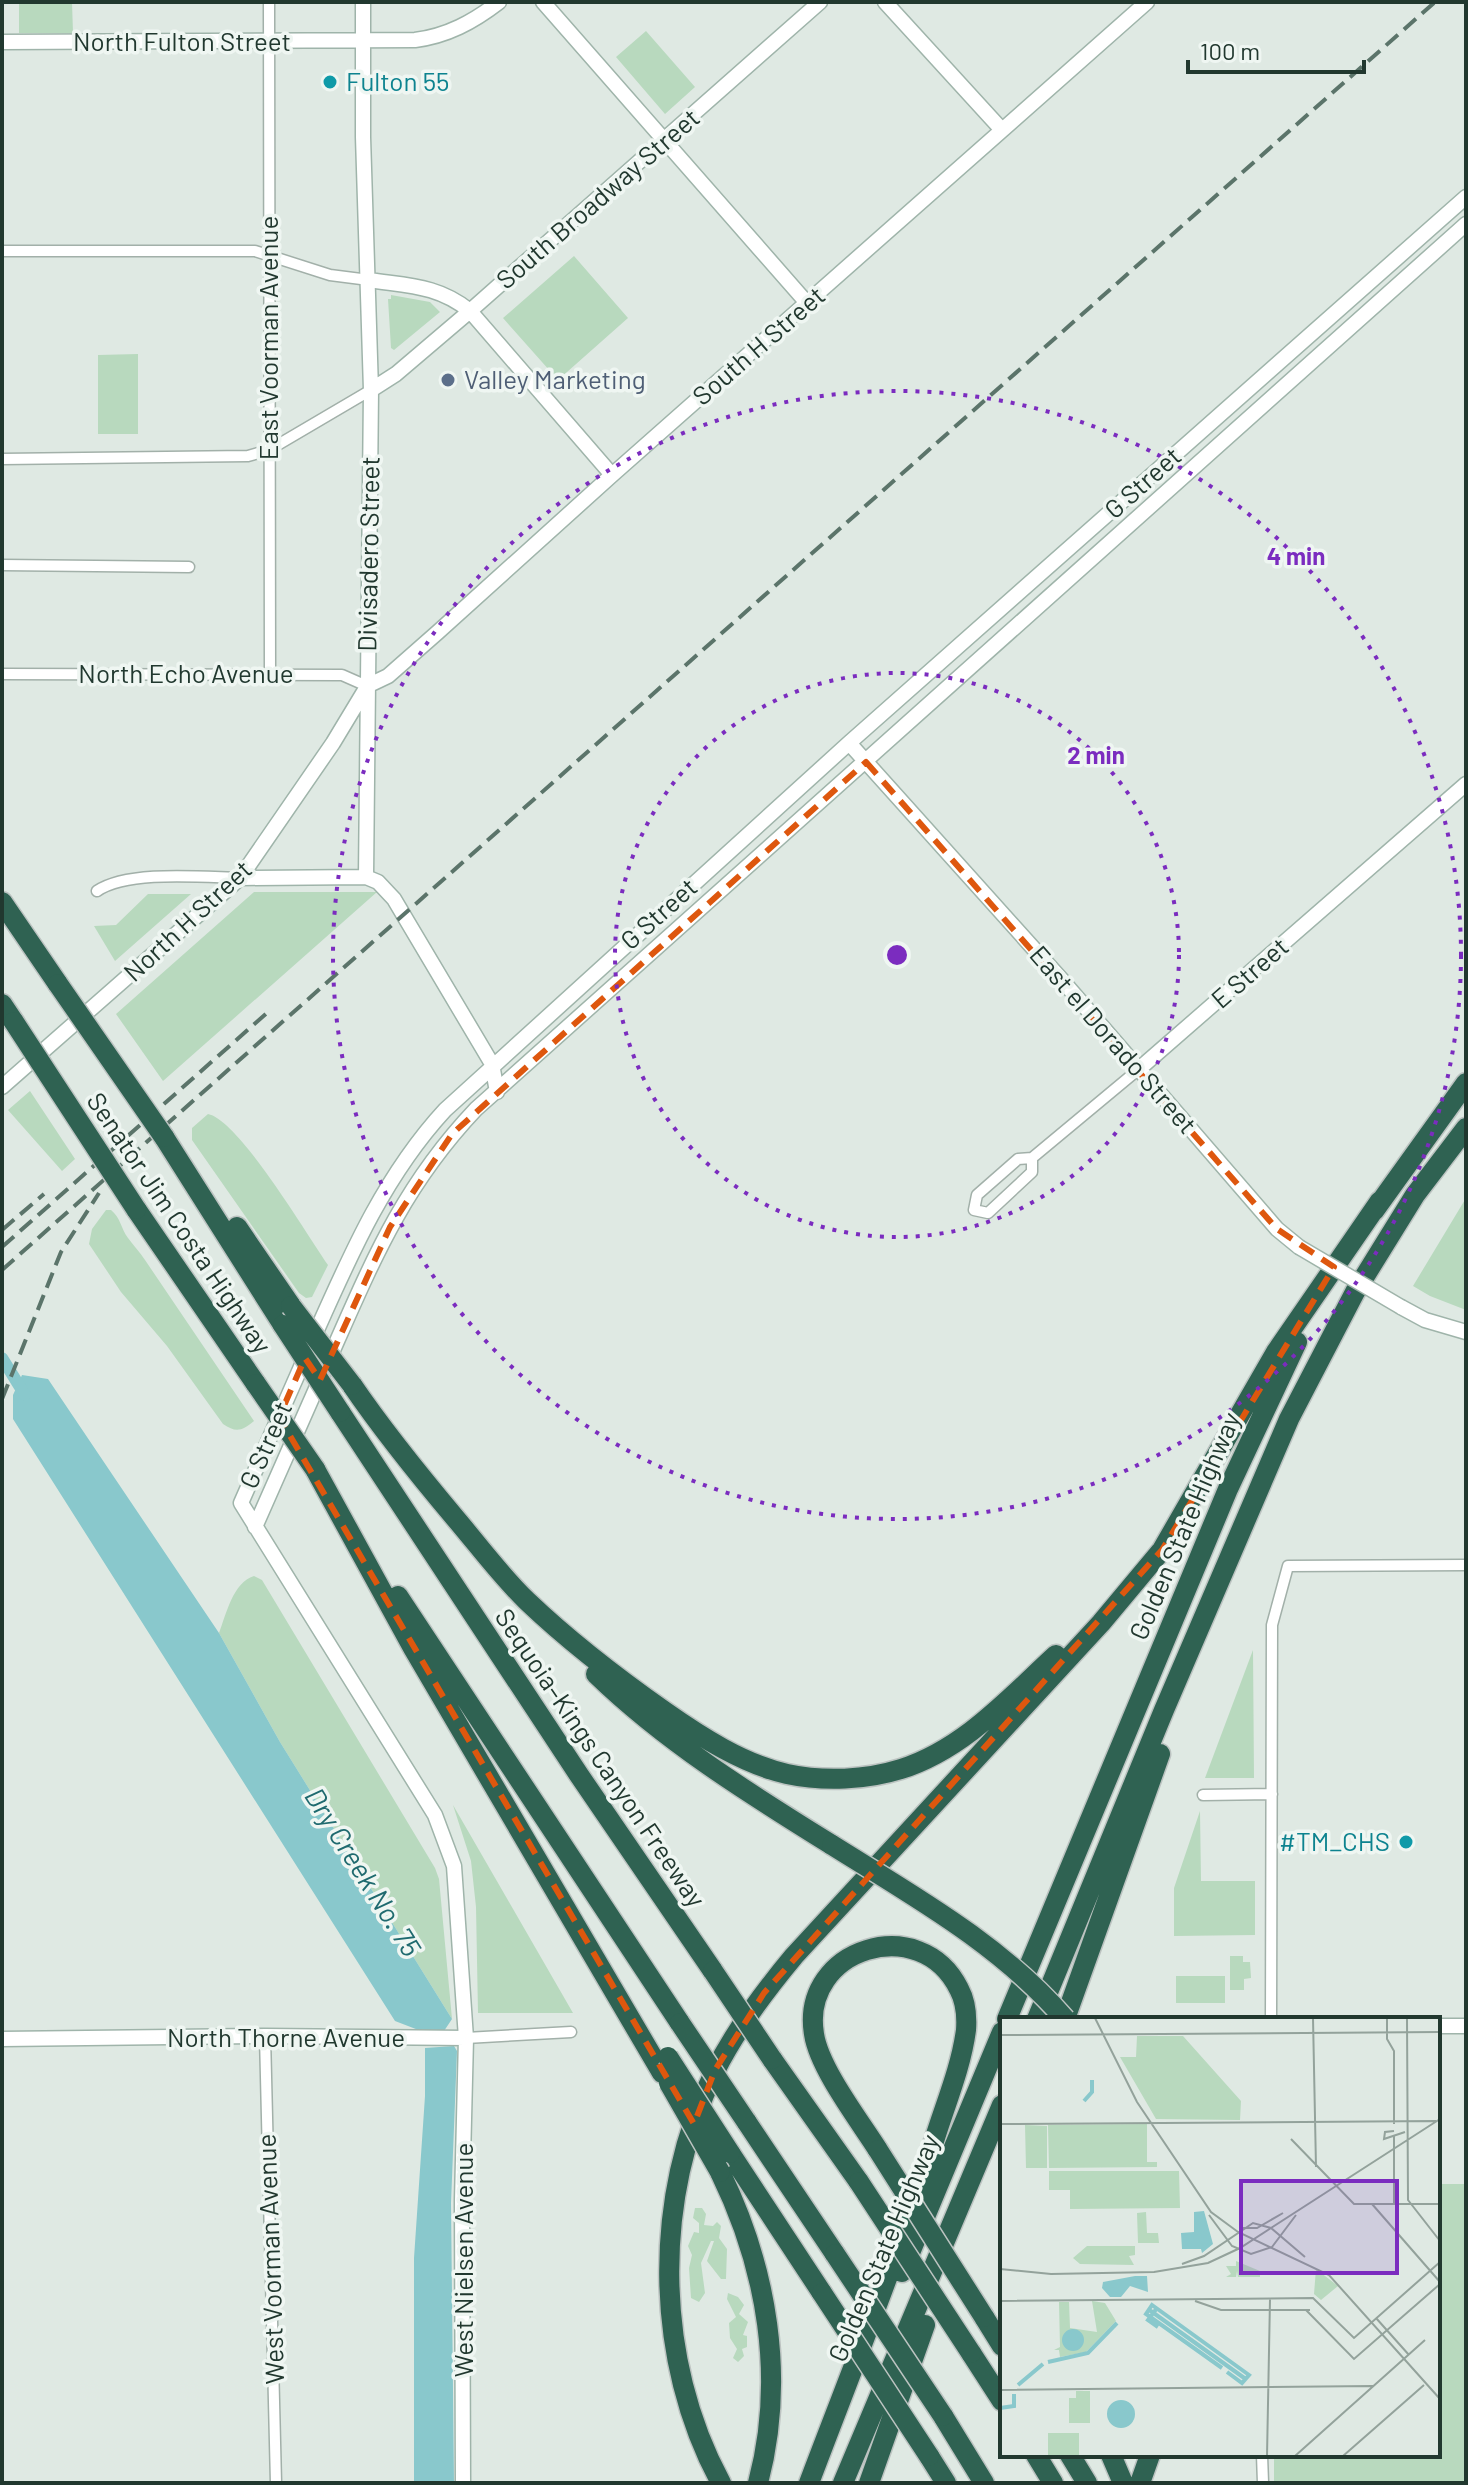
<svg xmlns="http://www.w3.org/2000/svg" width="1468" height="2485" viewBox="0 0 1468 2485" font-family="Barlow,sans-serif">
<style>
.green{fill:#b8d9be}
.water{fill:#89c8cc}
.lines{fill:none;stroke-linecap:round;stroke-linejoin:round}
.canal{stroke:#89c8cc;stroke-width:12}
.street-casing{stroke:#a2b0a9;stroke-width:13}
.secondary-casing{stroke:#9fb4aa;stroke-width:17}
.highway-casing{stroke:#bcc3c1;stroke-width:23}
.street{stroke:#fff;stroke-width:10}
.secondary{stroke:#fff;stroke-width:14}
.highway{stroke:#2f6252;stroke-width:20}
.rail{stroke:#5b746a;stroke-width:4;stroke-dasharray:16 8;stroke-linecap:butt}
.secondary-bridge-casing{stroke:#9fb4aa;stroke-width:17;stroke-linecap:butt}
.highway-bridge-casing{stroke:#bcc3c1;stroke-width:23;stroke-linecap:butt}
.secondary-bridge{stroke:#fff;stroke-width:14}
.highway-bridge{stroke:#2f6252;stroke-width:20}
.marked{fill:none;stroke:#de570e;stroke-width:6;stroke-dasharray:16 10;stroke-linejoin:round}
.ring{fill:none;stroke:#7b2cbf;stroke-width:4;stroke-dasharray:4 8}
.culture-dot{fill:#0f9aa8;stroke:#eff6f2;stroke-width:3}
.service-dot{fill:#5c6f8a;stroke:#eff6f2;stroke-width:3}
.labels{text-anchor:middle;stroke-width:7;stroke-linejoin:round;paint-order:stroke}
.street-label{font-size:26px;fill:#21382f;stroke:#eff6f2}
.culture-label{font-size:26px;fill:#0d838f;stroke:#eff6f2;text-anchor:start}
.service-label{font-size:26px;fill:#4e5e75;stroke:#eff6f2;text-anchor:start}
.water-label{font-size:28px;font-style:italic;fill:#1f6a6f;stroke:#eff6f2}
.inset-river{fill:none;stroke:#89c8cc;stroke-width:4}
.inset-road{fill:none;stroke:#93a29b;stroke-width:2}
.view{fill:#7b2cbf;fill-opacity:0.15;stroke:#7b2cbf;stroke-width:4}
.inset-edge{fill:none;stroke:#21382f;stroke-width:4}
.centre{fill:#7b2cbf;stroke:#eff6f2;stroke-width:4}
.ring-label{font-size:24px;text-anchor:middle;font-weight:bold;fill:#7b2cbf;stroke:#eff6f2;stroke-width:7;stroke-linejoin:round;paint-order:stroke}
</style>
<rect width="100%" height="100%" fill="#dfe9e3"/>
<path class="green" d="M19,2H72L73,33H19Z
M646,31L695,87L665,114L616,57Z
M574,256L628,318L558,380L503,318Z
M391,295L430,302L440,312L394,350L391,348L388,299H391Z
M138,354V434H98V355Z
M254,892H377L163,1081L116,1014Z
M148,894H191L115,961L94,926L116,925Z
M30,1091L75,1159L62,1171L8,1110Z
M208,1114C239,1120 307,1235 328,1265L312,1297L306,1298L299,1293L192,1140V1128Z
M1466,1198V1310L1430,1296L1413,1286Z
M106,1210H111C121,1218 121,1229 128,1238C133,1245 140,1252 145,1260L254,1421C242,1431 236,1433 223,1424L167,1346L121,1292L89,1244L92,1229Z
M254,1576L262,1580L435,1868L439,1879L452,2019L280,1742L219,1633C226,1615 233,1582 254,1576Z
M1253,1650L1254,1778H1205Z
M453,1805L573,2013H478L476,1907L471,1861Z
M1200,1811L1201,1881H1255V1935L1174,1936V1888Z
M1230,1956H1243V1962H1250L1251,1978L1244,1979V1990H1230Z
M1176,1976H1225V2003H1176Z
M1438,2184H1466V2483H1274V2455H1438Z
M695,2208H702L706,2214L704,2225L713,2226L717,2222L721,2226L719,2238L727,2249L726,2279H721L707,2261L714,2241H711L701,2263L705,2293L699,2302L691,2298L689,2268L692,2255L688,2246L694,2232L699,2233V2223L693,2218Z
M728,2293L738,2297L744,2305L739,2314L748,2322L743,2335L747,2336V2347L742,2349L744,2356L738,2362L733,2358L737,2349L730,2338L729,2323L736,2317L727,2299Z"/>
<path class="water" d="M22,1375L48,1379L219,1633L280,1742L452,2019L444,2031H421L395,2021L13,1419V1395Z
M454,2046L457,2051L451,2203L454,2483H414V2258L425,2096V2048Z"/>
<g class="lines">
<path class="canal" d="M2,1358L25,1395"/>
<defs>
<path id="street" d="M269,2L270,673
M2,251H255L330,275L369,280
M2,459L248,456L269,450L371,390
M2,565L189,567
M2,674L342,675L367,686
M97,891C128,870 201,877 240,878
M1032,1158V1172L988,1213L974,1210L977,1195L1018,1159Z
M1032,1158L1139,1069
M1203,1795L1272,1794
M1271,2019L1272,1625L1288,1566L1466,1565
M265,2036L276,2483
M466,2038L571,2032
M1262,2455L1263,2483"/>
<path id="secondary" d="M363,2V137L371,390L366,877
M543,2L807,303
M885,2L1002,130
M2,42L415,40C447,36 473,22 499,2
M369,280C408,286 438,285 470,311L612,475
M371,390L396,374L470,311L820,2
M367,686L388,676L438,632L612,475L1147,2
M849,743L1061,979L1277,1229L1299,1247
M240,878L366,877L378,882L394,899L492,1064L497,1092
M1139,1069L1466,784
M2,1087L240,878L333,743L365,690
M1401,1307L1425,1320L1466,1332
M255,1527C281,1468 307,1408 334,1348C375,1255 405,1184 476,1109L1466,224
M1438,2026H1466
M2,2039L265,2036L466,2038
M463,2483L462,2200L466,2038L454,1866L435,1815L241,1503C266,1446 292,1388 317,1330C352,1251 386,1174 445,1110L849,743L1466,197"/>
<path id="highway" d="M2,902L58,984
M2,1004L14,1022
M164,1137L283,1325
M136,1209L256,1384
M1374,1211L1466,1083
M237,1227L291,1306
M352,1385C384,1432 419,1475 456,1519C479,1546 501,1576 527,1601C569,1641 617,1678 664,1711C701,1737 743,1764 787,1774C824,1782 866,1780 901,1769C964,1749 1009,1698 1056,1655
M340,1412L579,1775L713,1971
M315,1469L413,1648L662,2073
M398,1596L680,2023
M596,1674C666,1742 750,1794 832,1845
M1007,2019L1228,1489L1297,1342
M1037,2019L1164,1710L1289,1419L1355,1292L1415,1195L1466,1128
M1065,2019L1160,1754
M772,2059L859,2182
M746,2121L835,2254
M730,2153L822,2293
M720,2172C767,2268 786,2378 758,2483
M902,2272L1002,2032
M984,2317L1002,2346
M971,2353L1002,2401
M943,2416L984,2483
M1036,2455L1053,2483
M1070,2455L1087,2483
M1111,2455L1123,2483
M929,2456L946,2483
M721,2483C654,2360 652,2197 715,2071C736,2029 764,1992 794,1956L1101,1623L1162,1550L1276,1352L1380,1201
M809,2483C852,2369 898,2257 934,2141C945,2105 961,2068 966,2030C967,2016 966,2002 959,1989C921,1911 800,1948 814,2034C819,2068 859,2120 878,2150
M843,2483L1002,2105
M869,2483L925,2325
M1140,2483L1150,2455"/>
</defs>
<use href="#street" class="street-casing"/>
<use href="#secondary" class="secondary-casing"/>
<use href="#highway" class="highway-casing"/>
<use href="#street" class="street"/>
<use href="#secondary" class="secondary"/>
<use href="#highway" class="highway"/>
<path class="rail" d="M2,1230L44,1194
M2,1247L268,1012
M2,1270L1435,2
M2,1399L61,1252L99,1193"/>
<defs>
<path id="secondary-bridge" d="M1299,1247L1401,1307"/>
<path id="highway-bridge" d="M58,984L164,1137
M14,1022L136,1209
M291,1306L352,1385
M283,1325L340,1412
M256,1384L315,1469
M832,1845C915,1897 1000,1944 1065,2019
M713,1971L772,2059
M680,2023L746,2121
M668,2057L730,2153
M669,2083L720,2172
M878,2150L984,2317
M859,2182L971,2353
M835,2254L943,2416
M822,2293L929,2456"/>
</defs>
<use href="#secondary-bridge" class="secondary-bridge-casing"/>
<use href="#highway-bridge" class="highway-bridge-casing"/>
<use href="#secondary-bridge" class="secondary-bridge"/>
<use href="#highway-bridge" class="highway-bridge"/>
</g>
<path class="marked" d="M866,762L1277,1229L1334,1267L1162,1550L764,1993L715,2070L694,2124L279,1417L305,1358L320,1380L390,1227L452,1134Z"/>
<g class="ring">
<circle cx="897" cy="955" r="282"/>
<circle cx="897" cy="955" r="564"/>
</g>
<g class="culture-dot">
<circle cx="330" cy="82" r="8"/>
<circle cx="1406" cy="1842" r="8"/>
</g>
<circle class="service-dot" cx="448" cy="380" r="8"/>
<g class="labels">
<g class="street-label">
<text x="182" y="51">North Fulton Street</text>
<text transform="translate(598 199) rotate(-41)" y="9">South Broadway Street</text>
<text transform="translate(269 338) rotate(-90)" y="9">East Voorman Avenue</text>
<text transform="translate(759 346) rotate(-41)" y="9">South H Street</text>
<text transform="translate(1143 483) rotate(-42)" y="9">G Street</text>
<text transform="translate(369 554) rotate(-89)" y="9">Divisadero Street</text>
<text x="186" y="683">North Echo Avenue</text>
<text transform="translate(659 914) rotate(-42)" y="9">G Street</text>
<text transform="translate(188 921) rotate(-43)" y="9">North H Street</text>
<text transform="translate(1250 973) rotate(-41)" y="9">E Street</text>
<text transform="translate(1113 1040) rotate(49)" y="9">East el Dorado Street</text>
<text transform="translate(179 1223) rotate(56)" y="9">Senator Jim Costa Highway</text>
<text transform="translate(266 1445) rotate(-66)" y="9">G Street</text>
<text transform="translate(1185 1526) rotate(-67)" y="9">Golden State Highway</text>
<text transform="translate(600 1758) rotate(56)" y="9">Sequoia–Kings Canyon Freeway</text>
<text x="286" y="2047">North Thorne Avenue</text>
<text transform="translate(884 2248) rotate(-67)" y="9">Golden State Highway</text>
<text transform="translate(271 2259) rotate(-92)" y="9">West Voorman Avenue</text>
<text transform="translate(464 2260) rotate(-90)" y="9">West Nielsen Avenue</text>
</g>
<g class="culture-label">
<text x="346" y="91">Fulton 55</text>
<text x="1390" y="1851" text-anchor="end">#TM_CHS</text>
</g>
<g class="service-label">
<text x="464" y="389">Valley Marketing</text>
</g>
<g class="water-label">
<text transform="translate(363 1872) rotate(58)" y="10">Dry Creek No. 75</text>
</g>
</g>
<g transform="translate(1000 2017)">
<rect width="440" height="440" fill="#dfe9e3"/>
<path d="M137,19H183L241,84L240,103L156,102L120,40H136ZM147,107V145H157V150L49,151L48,108ZM25,108L47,109V151H26ZM49,154H179L180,191L70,192V173H49ZM146,195L147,216H158L159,226H138L137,196ZM87,229H135V238L129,239L134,248L80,247L73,241ZM236,244L260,254V260H238L237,254L236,260H226L231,257L226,249H236ZM316,252L338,269L321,283L314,277ZM92,284L105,286L116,304L86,335L60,340L59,333H54L60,330L59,285H69L70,311L97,315ZM76,374H90V406H69V381H76ZM48,416H79V438L48,439Z" fill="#b8d9be"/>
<path d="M204,194L213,227L202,236L201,232H182L181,216L194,215V195ZM135,259H147L148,275L130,269L121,280H110L102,271L103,265ZM62 323a11 11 0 1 1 22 0a11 11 0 1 1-22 0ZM107 397a14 14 0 1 1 28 0a14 14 0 1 1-28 0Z" fill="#89c8cc"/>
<path class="inset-river" d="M84,84L92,75V63M157,291L148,303L158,310M148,292L247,363M48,345L88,336L117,306M222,351L146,297L152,288L249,358L242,366L227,355M18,368L43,347M0,391L14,389V377"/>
<path class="inset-road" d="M95,1L137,85L211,195L238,215L329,258L440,382M313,1L316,150M387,1V22L394,34V107M407,1L408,183L440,224M0,18L440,15M0,107L436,104M394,114L385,115L384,122L405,115M394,118V187M291,122L354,187H440M372,187L440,265M209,198L232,229L251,237L272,230L296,198M241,211H257L283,196M182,247L204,239L253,206L271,211L305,240M0,252L51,257L154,255L208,246L240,231L440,102M0,284L313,281L354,321L440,245M195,284L221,293H310M306,293L354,342L440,267M376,301L409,338M0,373L373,369M267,439L270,282M295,439L425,323M343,439L424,368"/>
<path class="view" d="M241,164H397V256H241Z"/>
<rect width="440" height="440" class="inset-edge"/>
</g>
<circle cx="897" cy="955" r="12" class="centre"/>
<g class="ring-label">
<text x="1296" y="565">4 min</text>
<text x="1096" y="764">2 min</text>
</g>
<rect width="1468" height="2485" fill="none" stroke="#21382f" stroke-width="8"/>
<path d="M1188 60v12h176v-12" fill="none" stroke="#21382f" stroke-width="4"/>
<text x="1200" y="60" font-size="24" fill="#21382f" stroke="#eff6f2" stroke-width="6" paint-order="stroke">100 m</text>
</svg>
